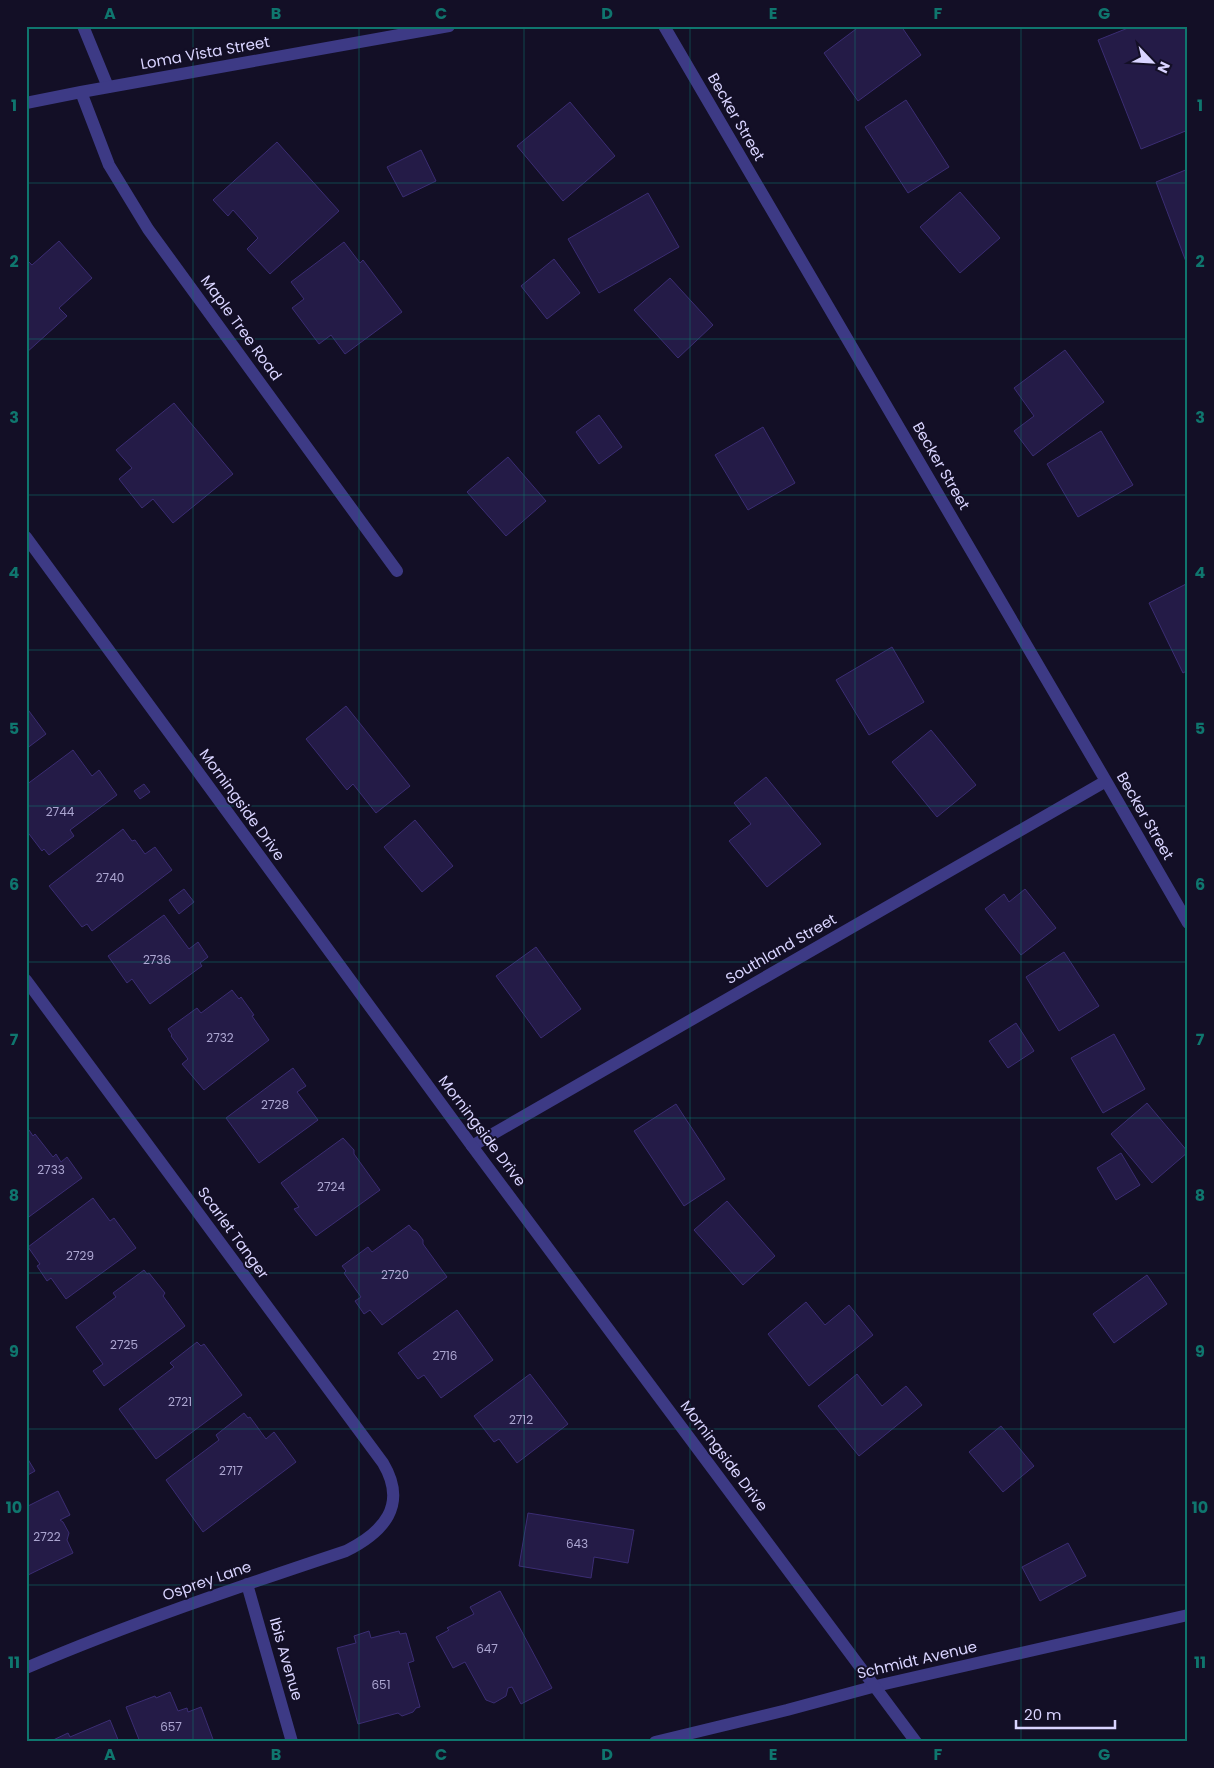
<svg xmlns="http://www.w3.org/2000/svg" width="1214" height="1768" viewBox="0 0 1214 1768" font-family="Poppins,sans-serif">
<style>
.building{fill:#241b47;stroke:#3b2d73}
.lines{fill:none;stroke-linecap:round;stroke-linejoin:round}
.service{stroke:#3d3a85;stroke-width:12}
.minor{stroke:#3d3a85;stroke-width:12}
.tertiary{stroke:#3d3a85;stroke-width:12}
.grid{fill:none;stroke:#0f766e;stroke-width:1;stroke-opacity:0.55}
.labels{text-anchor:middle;stroke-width:4;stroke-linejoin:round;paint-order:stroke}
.number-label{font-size:12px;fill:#aca6d1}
.street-label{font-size:15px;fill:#d9d4ff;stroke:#130f26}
.neatline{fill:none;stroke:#0f766e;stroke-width:2}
.grid-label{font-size:16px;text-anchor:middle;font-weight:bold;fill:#0f766e}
</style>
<rect width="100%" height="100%" fill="#130f26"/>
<path class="building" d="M860,26H901L921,55L858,101L824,53Z
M1133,26H1188V130L1141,149L1098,40Z
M906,100L949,167L908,193L865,127Z
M570,102L615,156L563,201L517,146Z
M277,142L339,211L270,274L247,249L258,238L233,210L228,216L213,200Z
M421,150L436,181L403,197L387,167Z
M1188,169V267L1156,182Z
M960,192L1000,238L960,273L920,227Z
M648,193L679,247L599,293L568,239Z
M59,241L92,278L59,308L67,316L26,353V259L32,265Z
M344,242L360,263L363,260L402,312L345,354L331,335L319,344L292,308L304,299L291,282Z
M554,259L580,293L547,319L521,286Z
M670,278L713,325L678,358L634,310Z
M1065,350L1104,402L1033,456L1014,431L1034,416L1014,388Z
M174,403L233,474L173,523L153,499L142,508L119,479L132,468L116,450Z
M599,415L622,447L599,464L576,432Z
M763,427L795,483L748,510L715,455Z
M1101,431L1133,485L1078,517L1047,464Z
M508,457L546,501L506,536L467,492Z
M1188,583V670L1183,673L1149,603Z
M892,647L924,702L869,735L836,680Z
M346,706L410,786L376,813L353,784L347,790L306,739Z
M26,707L46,734L26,749Z
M931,730L976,785L937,817L892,762Z
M73,750L92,776L99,770L117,795L70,830L74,836L49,855L44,849L42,851L26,830V785Z
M766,777L821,844L767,887L729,841L751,824L734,803Z
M144,784L150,792L140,799L134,791Z
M415,820L453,866L422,892L384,847Z
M123,829L132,841L135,840L145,854L155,847L172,870L92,931L87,924L82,927L49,886Z
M184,889L194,902L179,914L169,900Z
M1025,889L1056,928L1021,955L985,909L1004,894L1009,902Z
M164,915L189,949L198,942L208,957L200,963L202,966L150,1004L132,979L127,983L108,956Z
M536,947L581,1009L541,1038L496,976Z
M1064,952L1099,1006L1059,1031L1026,977Z
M232,990L239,999L241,997L254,1015L252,1016L269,1040L204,1090L182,1064L188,1059L171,1036L172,1035L168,1029L197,1008L201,1013Z
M1016,1023L1034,1051L1008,1068L989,1041Z
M1114,1034L1145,1089L1103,1113L1071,1058Z
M293,1068L306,1086L297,1092L318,1120L259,1163L226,1118Z
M1147,1103L1188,1152L1152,1183L1111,1134Z
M676,1104L725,1179L684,1206L634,1131Z
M29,1130L33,1136L35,1134L53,1157L56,1154L61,1162L67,1157L82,1178L26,1219V1131Z
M343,1138L354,1150V1154L380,1190L316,1236L294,1209L299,1207L281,1183Z
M1121,1153L1140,1185L1116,1200L1097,1168Z
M93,1198L110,1221L114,1218L136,1248L66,1299L51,1278L47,1281L37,1266L40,1264L28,1247Z
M727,1201L775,1256L743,1285L694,1230Z
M409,1225L413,1230L416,1231L423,1240V1244L447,1277L382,1325L370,1310L364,1314L355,1301L361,1297L344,1273L346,1271L342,1266L368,1247L372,1252Z
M144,1270L147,1274L149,1273L165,1293L163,1296L185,1326L104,1386L93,1371L103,1364L76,1327L116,1297L113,1293Z
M1147,1275L1167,1304L1114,1343L1093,1314Z
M806,1302L825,1325L849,1305L873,1335L809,1386L768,1334Z
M457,1310L493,1360L441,1398L424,1375L418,1379L398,1353Z
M197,1342L201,1346L204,1344L242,1395L156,1459L119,1409L174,1367L170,1363Z
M530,1374L568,1424L517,1463L499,1439L494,1442L474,1416Z
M857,1374L882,1406L906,1386L922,1405L859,1456L818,1406Z
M244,1413L248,1418L250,1417L266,1439L274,1432L296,1462L203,1532L166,1480L219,1440L216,1435Z
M1001,1426L1034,1466L1003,1492L969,1452Z
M26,1456L35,1471L26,1476Z
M58,1491L70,1515L60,1520L63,1522L69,1533L67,1540L73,1553L26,1576V1507Z
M528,1513L634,1530L628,1563L594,1557L591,1578L519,1566Z
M1068,1543L1086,1576L1040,1601L1022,1567Z
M500,1591L552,1688L521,1704L512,1687L508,1688L506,1696L494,1703L486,1700L465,1662L453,1668L436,1637L449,1630L447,1628L474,1614L470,1607Z
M369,1631L371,1638L399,1631L400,1634L406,1633L414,1661L408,1663L420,1707L416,1708L413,1712L402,1716L398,1713L358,1724L337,1648L356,1643L354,1636Z
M170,1692L178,1711L187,1708L188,1712L201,1707L214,1742H140L126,1707L155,1696L156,1698Z
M110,1720L119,1742H49L68,1733L70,1737Z"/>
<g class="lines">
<path class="service" d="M83,26L108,87"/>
<path class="minor" d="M664,26L1106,781L1188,923
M81,92L109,165L148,229L397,571
M26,103L81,92L449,26
M26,980L383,1463C408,1505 384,1532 346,1551C238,1587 131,1623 26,1668
M472,1146L1106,781
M247,1584L292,1742
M655,1742L787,1710L876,1686L1188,1615"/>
<path class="tertiary" d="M26,537L472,1146L916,1742"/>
</g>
<path class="grid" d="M193,26V1742M359,26V1742M524,26V1742M690,26V1742M855,26V1742M1021,26V1742M26,183H1188M26,339H1188M26,495H1188M26,650H1188M26,806H1188M26,962H1188M26,1118H1188M26,1273H1188M26,1429H1188M26,1585H1188"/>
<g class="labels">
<g class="number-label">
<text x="60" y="816">2744</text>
<text x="110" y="882">2740</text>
<text x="157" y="964">2736</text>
<text x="220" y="1042">2732</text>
<text x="275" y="1109">2728</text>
<text x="51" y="1174">2733</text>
<text x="331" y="1191">2724</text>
<text x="80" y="1260">2729</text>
<text x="395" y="1279">2720</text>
<text x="124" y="1349">2725</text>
<text x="445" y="1360">2716</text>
<text x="180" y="1406">2721</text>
<text x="521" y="1424">2712</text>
<text x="231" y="1475">2717</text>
<text x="47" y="1541">2722</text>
<text x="577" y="1548">643</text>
<text x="487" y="1653">647</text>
<text x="381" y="1689">651</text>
<text x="171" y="1731">657</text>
</g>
<g class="street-label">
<text transform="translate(205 53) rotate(-10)" y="5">Loma Vista Street</text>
<text transform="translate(736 117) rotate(60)" y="5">Becker Street</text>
<text transform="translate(241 328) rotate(54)" y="5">Maple Tree Road</text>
<text transform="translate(941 466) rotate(60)" y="5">Becker Street</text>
<text transform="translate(242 805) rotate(54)" y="5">Morningside Drive</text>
<text transform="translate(1145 816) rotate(60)" y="5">Becker Street</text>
<text transform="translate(781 949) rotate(-30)" y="5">Southland Street</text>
<text transform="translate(482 1131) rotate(53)" y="5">Morningside Drive</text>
<text transform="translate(233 1233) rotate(54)" y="5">Scarlet Tanger</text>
<text transform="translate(724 1456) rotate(53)" y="5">Morningside Drive</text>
<text transform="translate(207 1581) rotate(-19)" y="5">Osprey Lane</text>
<text transform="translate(286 1659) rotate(74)" y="5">Ibis Avenue</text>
<text transform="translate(917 1660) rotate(-13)" y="5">Schmidt Avenue</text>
</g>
</g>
<rect width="1214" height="1768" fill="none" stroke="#130f26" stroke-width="55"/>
<g transform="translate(1152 62) rotate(115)" stroke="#130f26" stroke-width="4" paint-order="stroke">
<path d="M0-4L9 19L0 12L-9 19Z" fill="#d9d4ff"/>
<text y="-8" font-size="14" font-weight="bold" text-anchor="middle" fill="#d9d4ff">N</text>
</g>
<path d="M1016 1720v8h99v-8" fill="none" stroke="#d9d4ff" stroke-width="2.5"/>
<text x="1024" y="1720" font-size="15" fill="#d9d4ff" stroke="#130f26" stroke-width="4" paint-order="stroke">20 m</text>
<rect x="28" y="28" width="1158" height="1712" class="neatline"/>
<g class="grid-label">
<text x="110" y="19">A</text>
<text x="276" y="19">B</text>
<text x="441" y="19">C</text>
<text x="607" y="19">D</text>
<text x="773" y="19">E</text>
<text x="938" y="19">F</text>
<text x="1104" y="19">G</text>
<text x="14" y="111">1</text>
<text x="1200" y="111">1</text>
<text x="14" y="267">2</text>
<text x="1200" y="267">2</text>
<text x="14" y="423">3</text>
<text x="1200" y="423">3</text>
<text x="14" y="578">4</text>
<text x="1200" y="578">4</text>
<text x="14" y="734">5</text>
<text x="1200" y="734">5</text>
<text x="14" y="890">6</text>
<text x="1200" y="890">6</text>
<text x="14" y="1045">7</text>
<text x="1200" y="1045">7</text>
<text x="14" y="1201">8</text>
<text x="1200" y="1201">8</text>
<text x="14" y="1357">9</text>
<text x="1200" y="1357">9</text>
<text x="14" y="1513">10</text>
<text x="1200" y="1513">10</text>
<text x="14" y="1668">11</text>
<text x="1200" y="1668">11</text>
<text x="110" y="1760">A</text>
<text x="276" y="1760">B</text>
<text x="441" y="1760">C</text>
<text x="607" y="1760">D</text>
<text x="773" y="1760">E</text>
<text x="938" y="1760">F</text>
<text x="1104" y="1760">G</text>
</g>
</svg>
